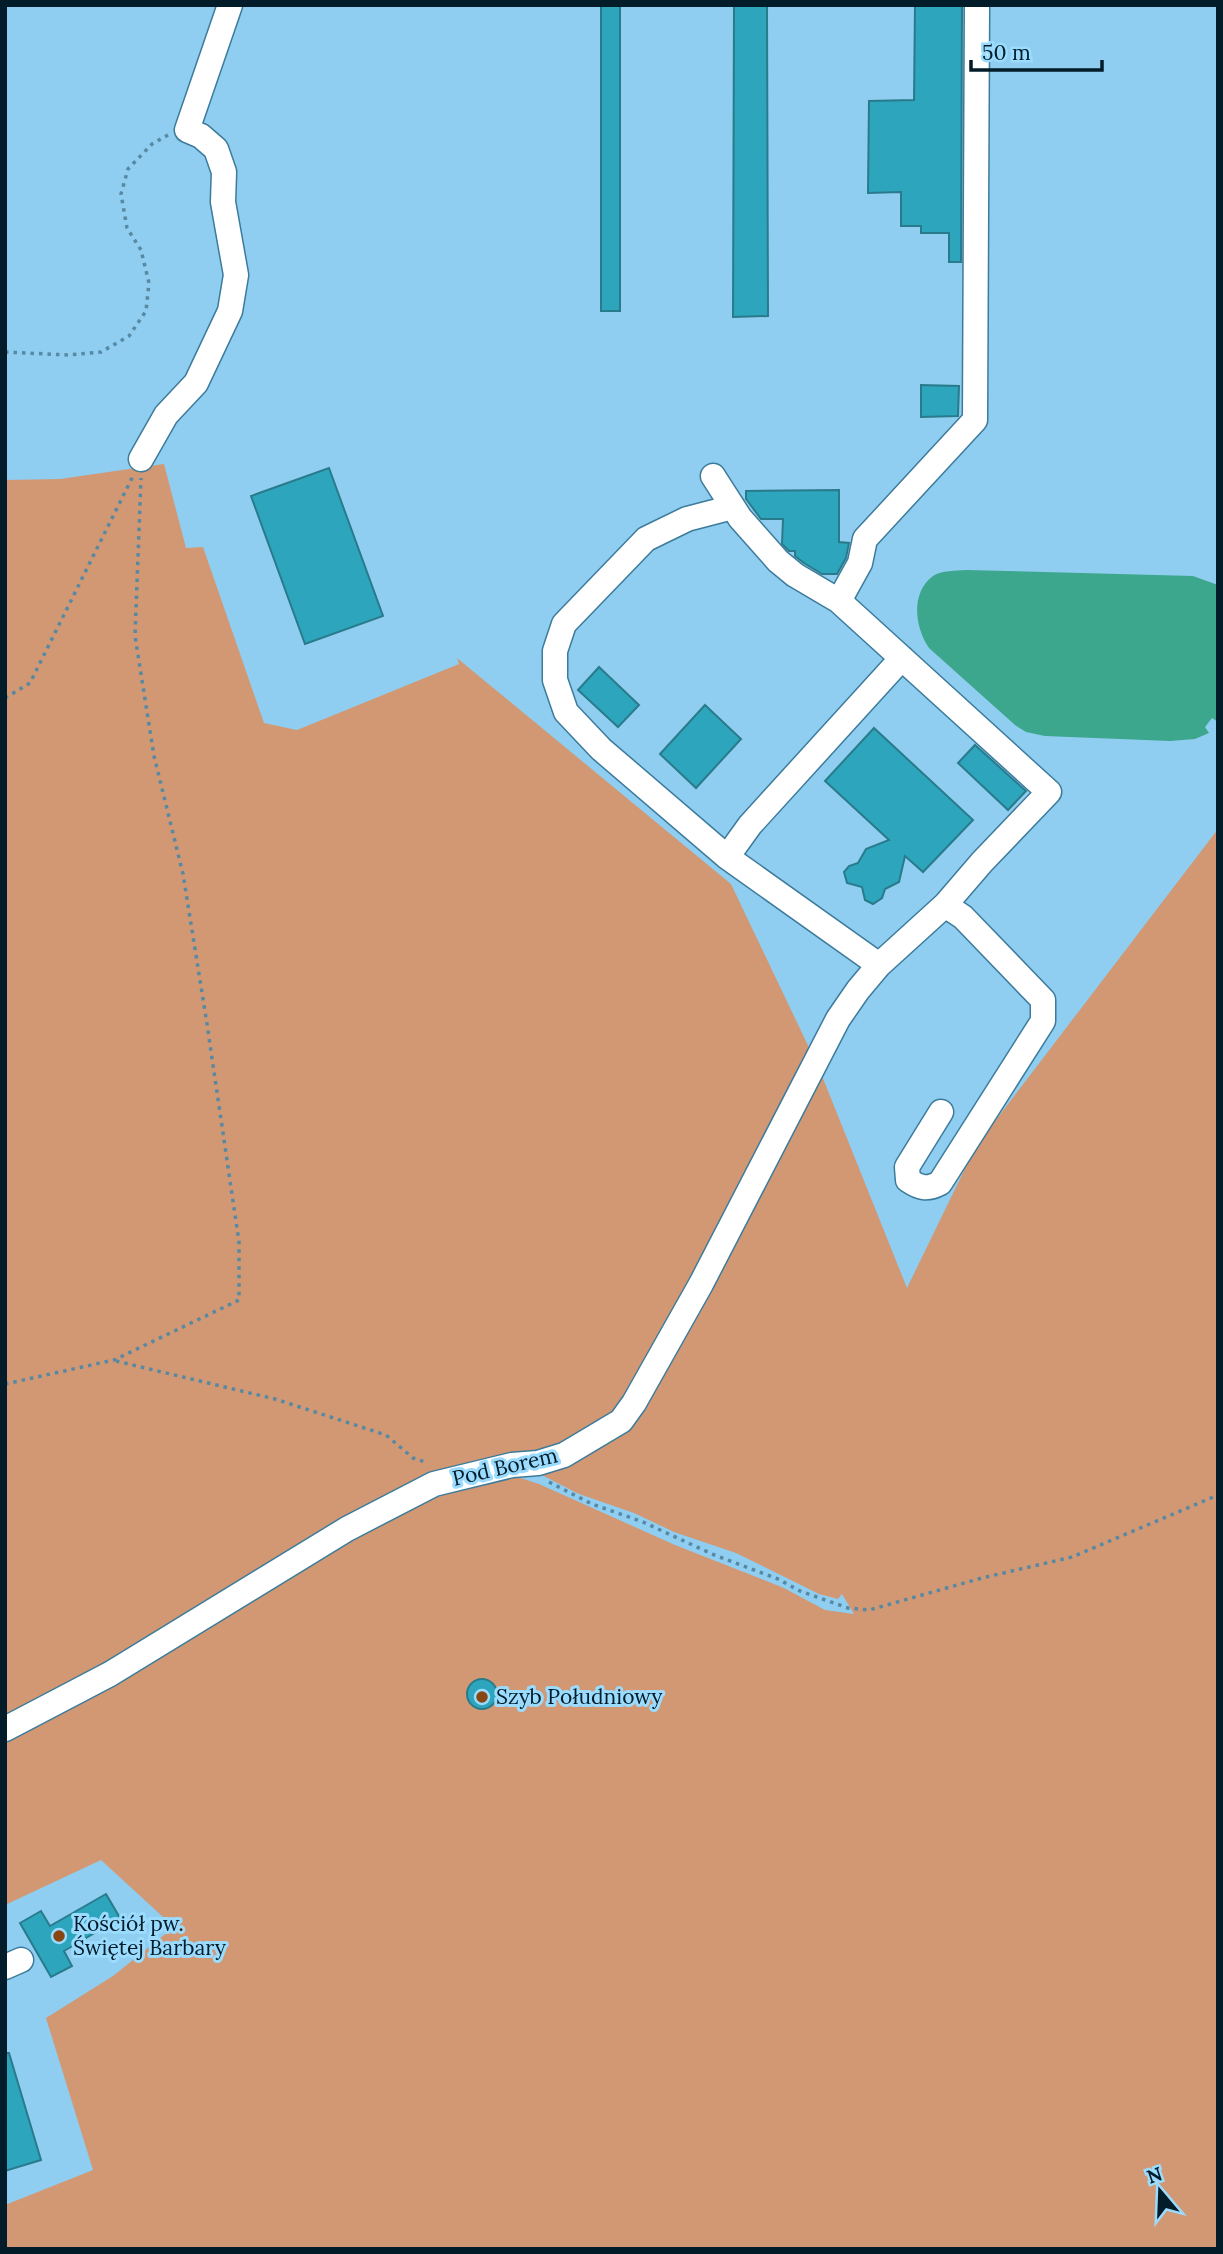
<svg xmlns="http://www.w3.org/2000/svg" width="1223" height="2254" viewBox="0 0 1223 2254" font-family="Lora,serif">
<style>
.green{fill:#d29873}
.water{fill:#3ca78c}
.building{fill:#2da5bc;stroke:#297b8b;stroke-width:2}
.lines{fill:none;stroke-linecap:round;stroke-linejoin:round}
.minor-casing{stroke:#3d7b9b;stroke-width:27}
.path{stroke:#5889a3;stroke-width:3.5;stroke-dasharray:3.5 5;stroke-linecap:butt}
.minor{stroke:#fff;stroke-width:24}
.poi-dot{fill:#884613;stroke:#9bdbfe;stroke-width:2.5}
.labels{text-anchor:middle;stroke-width:6;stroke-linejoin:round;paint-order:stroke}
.street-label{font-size:21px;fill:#021c29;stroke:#9bdbfe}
.poi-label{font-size:21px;fill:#021c29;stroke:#9bdbfe;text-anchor:start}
</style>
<rect width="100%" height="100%" fill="#8fcef0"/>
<path class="green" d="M164,464L186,548L203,547L264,723L297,730L459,664L457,658L731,884L814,1058L627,1404L559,1452L479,1462L5,1722V480L60,479Z
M1218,829V2249H5V2205L93,2170L46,2018L113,1976L174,1927L101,1860L5,1905V1736L436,1489L505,1473L539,1484L675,1545L784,1588L825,1610L854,1614L842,1594L838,1599L819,1594L736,1553L674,1532L634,1513L579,1494L532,1470L602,1440L822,1076L907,1288L976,1146Z"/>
<path class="water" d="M966,570L1193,576L1218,585V722L1212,718L1205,727L1209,733L1195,739L1170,741L1045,736L1026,732L1015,725L929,648C915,628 910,593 933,576C942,570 956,571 966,570Z"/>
<path class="building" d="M601,5H620V311H601Z
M734,5H767L768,316L733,317Z
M915,5H962L961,262H949V233H921V226H901V192L868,193L869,101L914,100Z
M921,385L959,386L958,416L921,417Z
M329,468L383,616L305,644L251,496Z
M839,490V542L849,543L846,558L837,574H822L804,563L795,556V551H789L782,544L783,519H761L746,499V491Z
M599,667L639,705L618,727L578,690Z
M705,705L741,739L696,788L660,754Z
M874,728L973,820L923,872L905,856L899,882L885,889L882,898L873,904L865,900L862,887L847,883L844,872L849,866L858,863L866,849L889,840L825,781Z
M975,745L1026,791L1008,810L958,763Z
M467 1694a15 15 0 1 1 30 0a15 15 0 1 1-30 0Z
M106,1894L120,1918L64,1951L72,1966L51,1977L20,1923L41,1911L50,1926Z
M5,2053H9L41,2160L5,2171Z"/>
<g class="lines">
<defs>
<path id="minor" d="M141,459L166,415L196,383L230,311L236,275L223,202L224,172L216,149L201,136L187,130L230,5
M713,476L740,518L778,561L795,575L839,601L1049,792L982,862L945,905L879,965L727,857L601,749L566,712L555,680V651L564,624L646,539L687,519L733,507
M839,601L860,563L865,539L975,420L977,5
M727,857L750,825L902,658
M941,1112L907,1167L908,1180C920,1188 927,1190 940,1183L1043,1021V1000L963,917L945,905
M5,1729L110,1674L347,1529L434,1484L512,1465L538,1463L564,1455L621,1421L634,1403L701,1284L838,1019L858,990L879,965
M5,1967L21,1960"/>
</defs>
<use href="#minor" class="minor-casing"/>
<path class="path" d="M5,352L68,355L101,352L129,336L146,311L149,283L141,250L127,228L121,194L128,169L152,144L168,135
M5,698L30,683L133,476
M116,1361L275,1399L386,1435L413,1458L428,1463
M5,1384L114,1360L239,1300V1242L207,1024L183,874L154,756L135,636L141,478
M549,1482L592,1504L643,1522L712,1554L778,1579L800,1591L848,1608L869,1610L982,1578L1072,1557L1218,1495"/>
<use href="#minor" class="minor"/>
</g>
<g class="poi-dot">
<circle cx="482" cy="1697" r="7"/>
<circle cx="59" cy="1936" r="7"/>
</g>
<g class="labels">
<g class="street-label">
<text transform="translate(505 1467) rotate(-13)" y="7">Pod Borem</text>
</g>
<g class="poi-label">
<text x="496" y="1704">Szyb Południowy</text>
<text x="73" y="1931">Kościół pw.<tspan x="73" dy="24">Świętej Barbary</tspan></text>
</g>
</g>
<rect width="1223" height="2254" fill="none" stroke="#021c29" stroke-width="14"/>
<g transform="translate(1160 2191) rotate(341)" stroke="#9bdbfe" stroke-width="5" paint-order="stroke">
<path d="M0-5L12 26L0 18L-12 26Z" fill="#021c29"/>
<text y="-10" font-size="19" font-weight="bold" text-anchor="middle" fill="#021c29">N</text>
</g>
<path d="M971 60v10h131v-10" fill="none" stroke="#021c29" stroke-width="3.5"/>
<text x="982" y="60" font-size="21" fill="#021c29" stroke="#9bdbfe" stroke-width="5" paint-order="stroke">50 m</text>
</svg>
